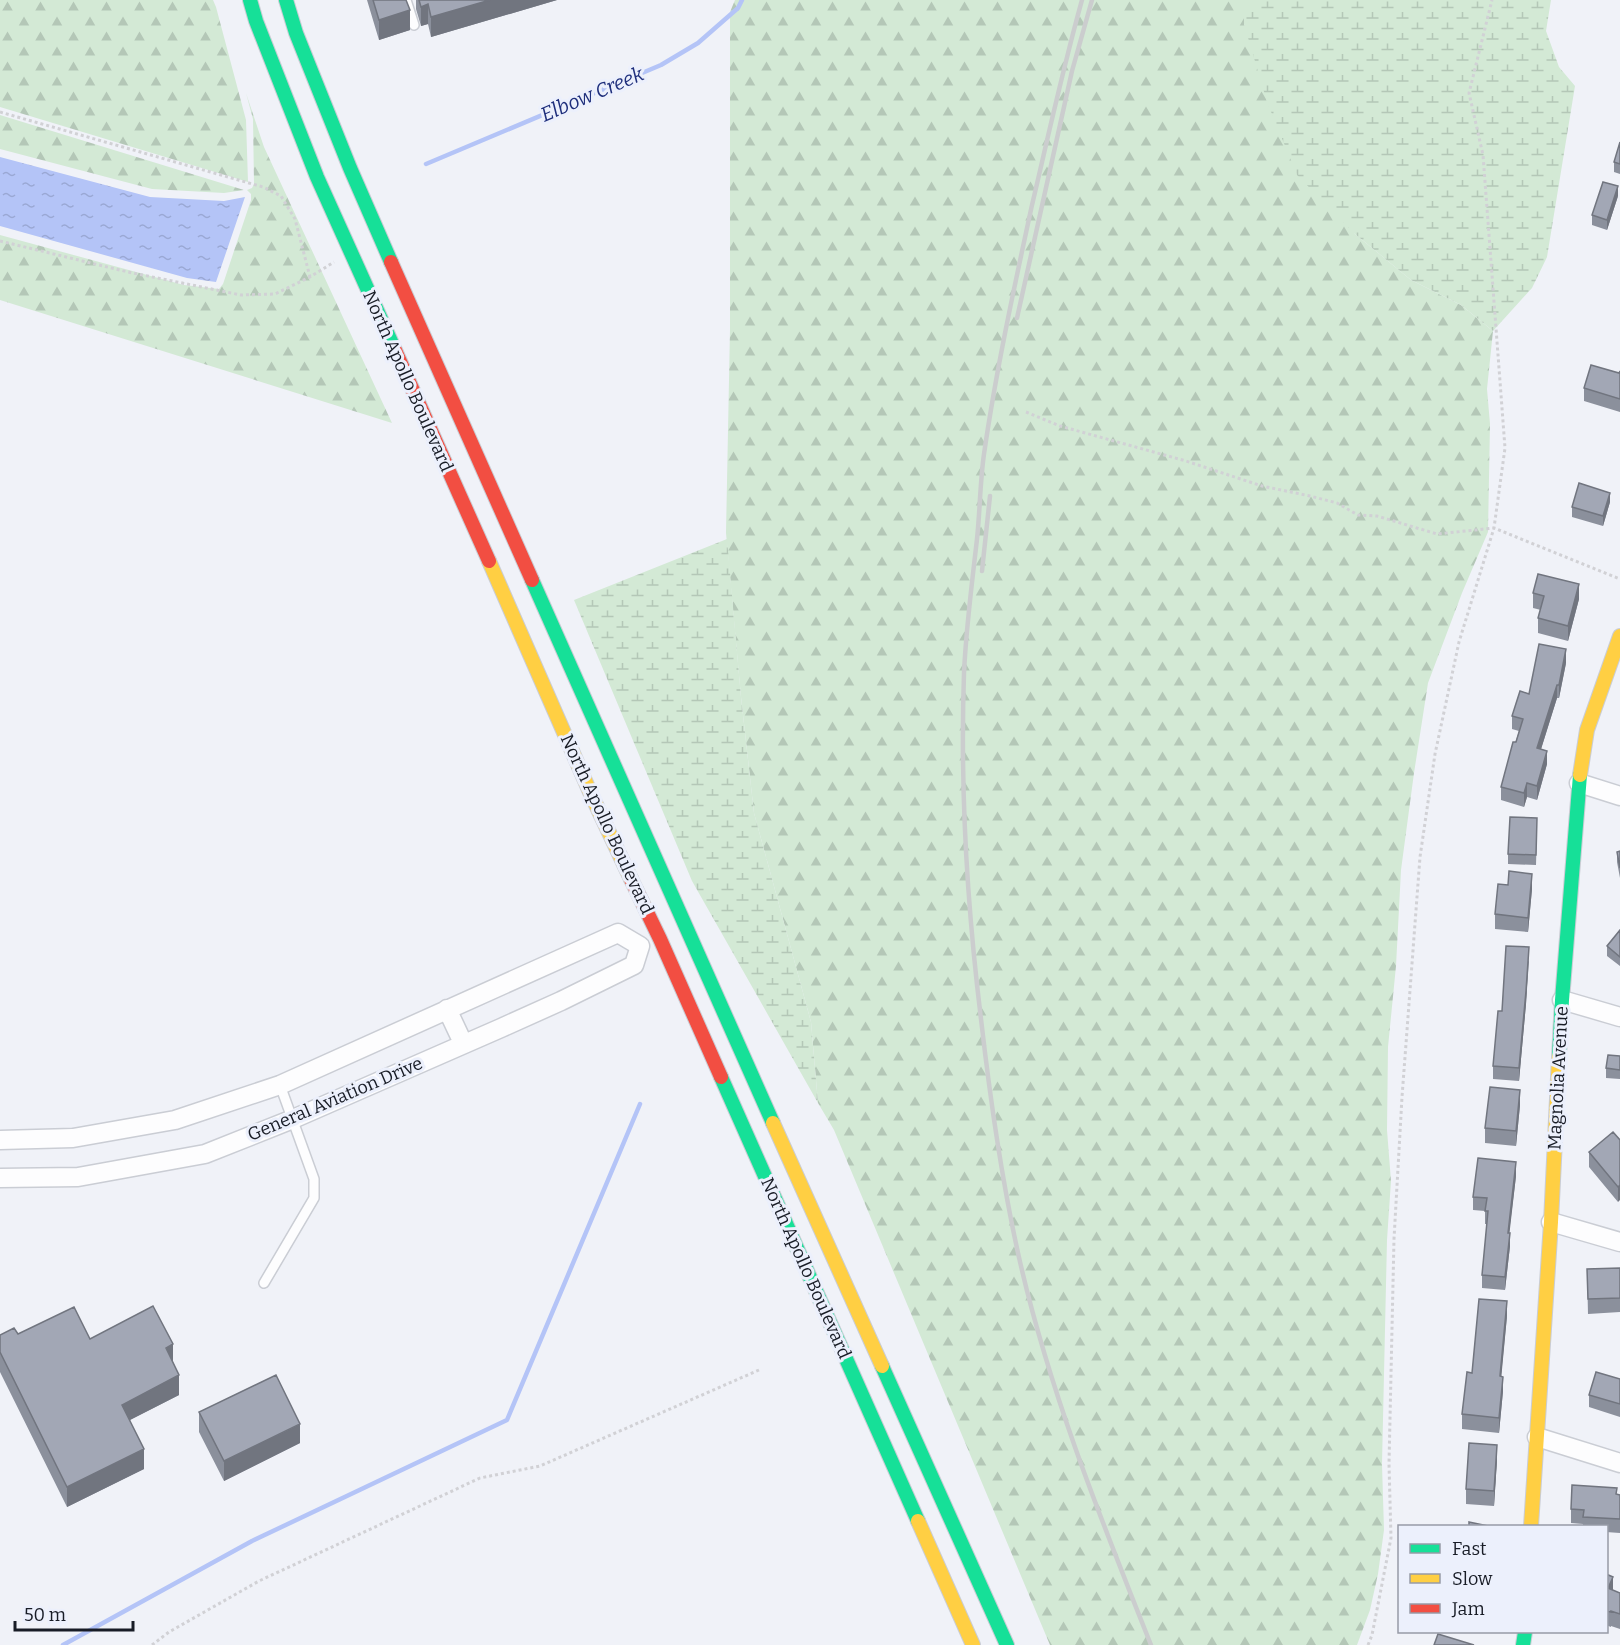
<svg xmlns="http://www.w3.org/2000/svg" width="1620" height="1645" viewBox="0 0 1620 1645" font-family="Bitter,serif">
<style>
.forest{fill:url(#forest-firs)}
.wetland{fill:url(#wetland-marsh)}
.water{fill:url(#water-ripples)}
.lines{fill:none;stroke-linecap:round;stroke-linejoin:round}
.stream{stroke:#b4c4f7;stroke-width:4.5}
.lane-casing{stroke:#cacdd4;stroke-width:12}
.street-casing{stroke:#cacdd4;stroke-width:21}
.fast-casing{stroke:#cacdd4;stroke-width:16}
.slow-casing{stroke:#cacdd4;stroke-width:16}
.jam-casing{stroke:#cacdd4;stroke-width:16}
.path{stroke:#d1d1d5;stroke-width:3;stroke-dasharray:3 3;stroke-linecap:butt}
.lane{stroke:#fdfdfe;stroke-width:9}
.street{stroke:#fdfdfe;stroke-width:18}
.fast{stroke:#16e098;stroke-width:14}
.slow{stroke:#ffcf43;stroke-width:14}
.jam{stroke:#f24e42;stroke-width:14}
.rail{stroke:#cbcdce;stroke-width:4.5}
.wall{fill:#8b909c}
.shaded-wall{fill:#71757f}
.building{fill:#a2a7b5;stroke:#71757f;stroke-width:1.5}
.labels{text-anchor:middle;stroke-width:6;stroke-linejoin:round;paint-order:stroke}
.street-label{font-size:18px;fill:#181c26;stroke:#ecf0fc}
.water-label{font-size:20px;font-style:italic;fill:#1f2f7c;stroke:#ecf0fc}
</style>
<defs>
<pattern id="forest-firs" width="22" height="20" patternUnits="userSpaceOnUse" patternTransform="scale(1.5)"><rect width="22" height="20" fill="#d3e9d5"/><path d="M5 1l3.5 6h-7zM16 11l3.5 6h-7z" fill="#b4c7b7"/></pattern>
<pattern id="wetland-marsh" width="20" height="14" patternUnits="userSpaceOnUse" patternTransform="scale(1.5)"><rect width="20" height="14" fill="#d3e9d5"/><path d="M1 5h8M5 5V1M11 12h8M15 12V8" fill="none" stroke="#b4c7b7"/></pattern>
<pattern id="water-ripples" width="26" height="14" patternUnits="userSpaceOnUse" patternTransform="scale(1.5)"><rect width="26" height="14" fill="#b4c4f7"/><path d="M2 4q2-2 4 0t4 0M15 11q2-2 4 0t4 0" fill="none" stroke="#9aa8d4"/></pattern>
</defs>
<rect width="100%" height="100%" fill="#f0f2f8"/>
<path class="forest" d="M0,0H213L216,7L246,120L248,182L0,107Z
M735,0H1244V24L1355,234L1411,280L1461,305L1493,331L1487,389L1490,424L1488,532L1462,593L1428,683L1414,773L1401,870L1396,966L1388,1047L1387,1130L1391,1181L1387,1240L1382,1464L1384,1530L1378,1574L1370,1610L1357,1645H1050L834,1130L818,1103L811,1022L754,813L741,697L726,533L730,329V12Z
M246,93L264,147L392,423L0,300V235L184,285L219,289L223,284L251,200V194L247,190L252,188L254,184L253,119Z
M0,115L244,190L224,193L152,189L0,149Z"/>
<path class="wetland" d="M1244,0H1551L1546,31L1559,67L1575,86L1547,257L1532,288L1493,331L1461,305L1411,280L1355,234L1297,175L1267,102L1244,24Z
M727,539L741,697L754,813L811,1022L818,1103L692,881L574,600Z"/>
<path class="water" d="M0,157L150,197L224,201L245,197L216,282L187,278L0,226Z"/>
<g class="lines">
<path class="stream" d="M426,164L661,65L698,43L738,8L742,0
M63,1645L252,1541L507,1420L640,1104"/>
<defs>
<path id="lane" d="M406,0L414,25
M264,1283L314,1198V1179L280,1085"/>
<path id="street" d="M1579,783L1620,796
M1562,1000L1620,1017
M447,1009L463,1043
M0,1140L73,1138L175,1120L280,1085L618,933L640,946
M0,1178L78,1177L205,1154L293,1119L501,1028L561,1001L634,965L640,946
M1551,1222L1620,1242
M1537,1437L1620,1463"/>
<path id="fast" d="M250,0L256,21L317,177L394,348
M286,0L296,33L350,168L391,262
M532,580L773,1123
M1559,1057L1562,1000L1580,775
M721,1077L918,1521
M882,1366L1007,1645
M1523,1645L1525,1632"/>
<path id="slow" d="M489,561L590,792L631,879
M1580,775L1587,730L1620,636
M773,1123L882,1366
M918,1521L973,1645
M1531,1526L1551,1222L1559,1057"/>
<path id="jam" d="M391,262L532,580
M394,348L489,561
M631,879L660,939L721,1077"/>
</defs>
<use href="#lane" class="lane-casing"/>
<use href="#street" class="street-casing"/>
<use href="#fast" class="fast-casing"/>
<use href="#slow" class="slow-casing"/>
<use href="#jam" class="jam-casing"/>
<path class="path" d="M0,112L263,187L281,196L295,219L310,277
M0,241L128,272L241,295L275,294L310,277L334,262
M1026,412L1060,426L1186,461L1262,486L1310,496L1337,503L1358,515L1377,516L1437,534L1494,528L1620,579
M152,1645L169,1632L259,1581L480,1478L540,1466L759,1370
M1368,1645L1372,1635L1391,1538L1389,1464L1394,1239L1402,1097L1420,857L1435,754L1459,642L1494,528L1505,448L1483,155L1469,93L1492,0"/>
<use href="#lane" class="lane"/>
<use href="#street" class="street"/>
<use href="#fast" class="fast"/>
<use href="#slow" class="slow"/>
<use href="#jam" class="jam"/>
<path class="rail" d="M1082,0C1063,68 1048,137 1032,205C1014,288 996,371 984,454C980,482 980,511 977,539C972,583 966,628 964,673C960,789 967,905 981,1019C990,1098 1001,1176 1018,1253C1048,1388 1100,1517 1151,1645
M1017,318L1072,71L1092,0
M982,571L990,496"/>
</g>
<path class="wall" d="M367,0H406L410,30L379,40Z
M416,0H557L431,37L428,24L421,26L416,9Z
M1620,142V174L1614,172V162Z
M1618,196L1607,230L1592,225V215Z
M1620,371V412L1584,401V388L1619,373Z
M1610,502L1603,526L1572,517V507Z
M1533,593L1579,599L1568,641L1538,633V618L1541,610L1533,608Z
M1566,663L1559,698H1557L1541,749L1547,764L1537,800L1527,797L1524,807L1501,800V787L1519,731L1512,729V716L1529,694Z
M1537,828L1536,865L1508,864V854Z
M1620,851V878L1617,862V852Z
M1532,889L1528,932L1495,929V914Z
M1620,930V966L1607,956V946Z
M1529,960L1526,1004L1519,1081L1493,1079V1066L1502,1011Z
M1620,1056V1079L1606,1078V1068Z
M1520,1105L1516,1146L1485,1143V1128Z
M1620,1140L1618,1202L1589,1167V1152Z
M1516,1176L1509,1233L1510,1246L1505,1290L1482,1288V1275L1487,1224H1485V1211L1473,1210V1197Z
M1620,1268V1312L1588,1314L1587,1269Z
M1507,1316L1501,1376L1503,1391L1499,1433L1462,1429V1414L1472,1373Z
M18,1334L90,1339L173,1362L179,1395L130,1420L144,1469L67,1507L0,1372V1335Z
M1620,1379V1417L1589,1407V1395Z
M199,1412L300,1443L224,1481L199,1432Z
M1497,1460L1494,1506L1466,1504V1489Z
M1617,1494L1620,1495V1533L1606,1532V1527H1583V1524L1571,1523V1509Z
M1606,1574L1613,1590L1620,1593V1629L1611,1626V1627L1606,1625Z"/>
<path class="shaded-wall" d="M490,0H557L431,37V17Z
M428,4V24L421,26V7Z
M410,10V30L379,40V20Z
M1618,186V196L1607,230V220Z
M1610,493V502L1603,526V516Z
M1579,584V599L1568,641V626Z
M1566,649V663L1559,698V685Z
M1557,685V698L1537,762V748Z
M1547,751V764L1537,800V786Z
M1527,783V797L1524,807V793Z
M1532,874V889L1528,932V918Z
M1529,947L1526,1004L1519,1081V1068Z
M1520,1090V1105L1516,1146V1131Z
M1516,1162V1176L1508,1246V1233Z
M1620,1185V1200L1618,1202V1187Z
M1510,1233V1246L1505,1290V1277Z
M1507,1301V1316L1500,1391V1376Z
M173,1344V1364L166,1348Z
M179,1375V1395L122,1424V1405Z
M1503,1377V1391L1499,1433V1418Z
M300,1424V1443L224,1481V1461Z
M1497,1445V1460L1494,1506V1491Z
M144,1449V1469L67,1507V1487Z
M1613,1577V1592L1608,1588Z"/>
<path class="building" d="M373,0H406L410,10L379,20Z
M419,0H490L431,17L428,4L421,7Z
M1620,142V164L1614,162Z
M1603,182L1618,186L1607,220L1592,215Z
M1591,365L1619,373L1620,371V399L1584,388Z
M1579,483L1610,493L1603,516L1572,507Z
M1538,574L1579,584L1568,626L1538,618L1544,596L1533,593Z
M1539,644L1566,649L1559,685H1557L1537,748L1547,751L1537,786L1527,783L1524,793L1501,787L1513,742H1516L1523,719L1512,716L1520,691L1529,694Z
M1510,817L1537,818L1536,855L1508,854Z
M1620,851V868L1617,852Z
M1509,871L1532,874L1528,918L1495,914L1498,884L1508,885Z
M1620,930V957L1607,946Z
M1506,946L1529,947L1526,991L1519,1068L1493,1066L1498,1011H1502Z
M1608,1055L1620,1056V1070L1606,1068Z
M1490,1087L1520,1090L1516,1131L1485,1128Z
M1613,1132L1620,1140V1185L1618,1187L1589,1152Z
M1478,1158L1516,1162L1508,1233H1510L1505,1277L1482,1275L1488,1211H1485L1487,1198L1473,1197Z
M1620,1268V1298L1588,1299L1587,1269Z
M1479,1299L1507,1301L1500,1376L1503,1377L1499,1418L1462,1414L1467,1372L1472,1373Z
M153,1306L173,1344L166,1348L179,1375L122,1405L144,1449L67,1487L0,1352V1335L14,1328L18,1334L74,1307L90,1339Z
M1596,1372L1620,1379V1404L1589,1395Z
M276,1375L300,1424L224,1461L199,1412Z
M1469,1443L1497,1445L1494,1491L1466,1489Z
M1572,1485L1617,1488L1616,1494L1620,1495V1519L1583,1517L1584,1510L1571,1509Z
M1469,1522L1493,1527H1469Z
M1606,1574L1613,1577L1608,1588L1620,1593V1614L1611,1611V1612L1606,1611Z
M1438,1634L1474,1645H1434Z"/>
<g class="labels">
<g class="street-label">
<text transform="translate(408 381) rotate(66)" y="6">North Apollo Boulevard</text>
<text transform="translate(607 824) rotate(65)" y="6">North Apollo Boulevard</text>
<text transform="translate(1558 1078) rotate(-87)" y="6">Magnolia Avenue</text>
<text transform="translate(335 1099) rotate(-23)" y="6">General Aviation Drive</text>
<text transform="translate(806 1268) rotate(66)" y="6">North Apollo Boulevard</text>
</g>
<g class="water-label">
<text transform="translate(592 94) rotate(-23)" y="7">Elbow Creek</text>
</g>
</g>
<rect x="1398" y="1525" width="210" height="108" fill="#ecf0fc" stroke="#979ba6" stroke-width="1.5"/>
<rect x="1410" y="1544" width="30" height="9" fill="#16e098" stroke="#979ba6" stroke-width="1.5"/>
<text x="1452" y="1555" font-size="18" fill="#181c26">Fast</text>
<rect x="1410" y="1574" width="30" height="9" fill="#ffcf43" stroke="#979ba6" stroke-width="1.5"/>
<text x="1452" y="1585" font-size="18" fill="#181c26">Slow</text>
<rect x="1410" y="1604" width="30" height="9" fill="#f24e42" stroke="#979ba6" stroke-width="1.5"/>
<text x="1452" y="1615" font-size="18" fill="#181c26">Jam</text>
<path d="M15 1621v9h118v-9" fill="none" stroke="#181c26" stroke-width="3"/>
<text x="24" y="1621" font-size="18" fill="#181c26" stroke="#ecf0fc" stroke-width="4.5" paint-order="stroke">50 m</text>
</svg>
